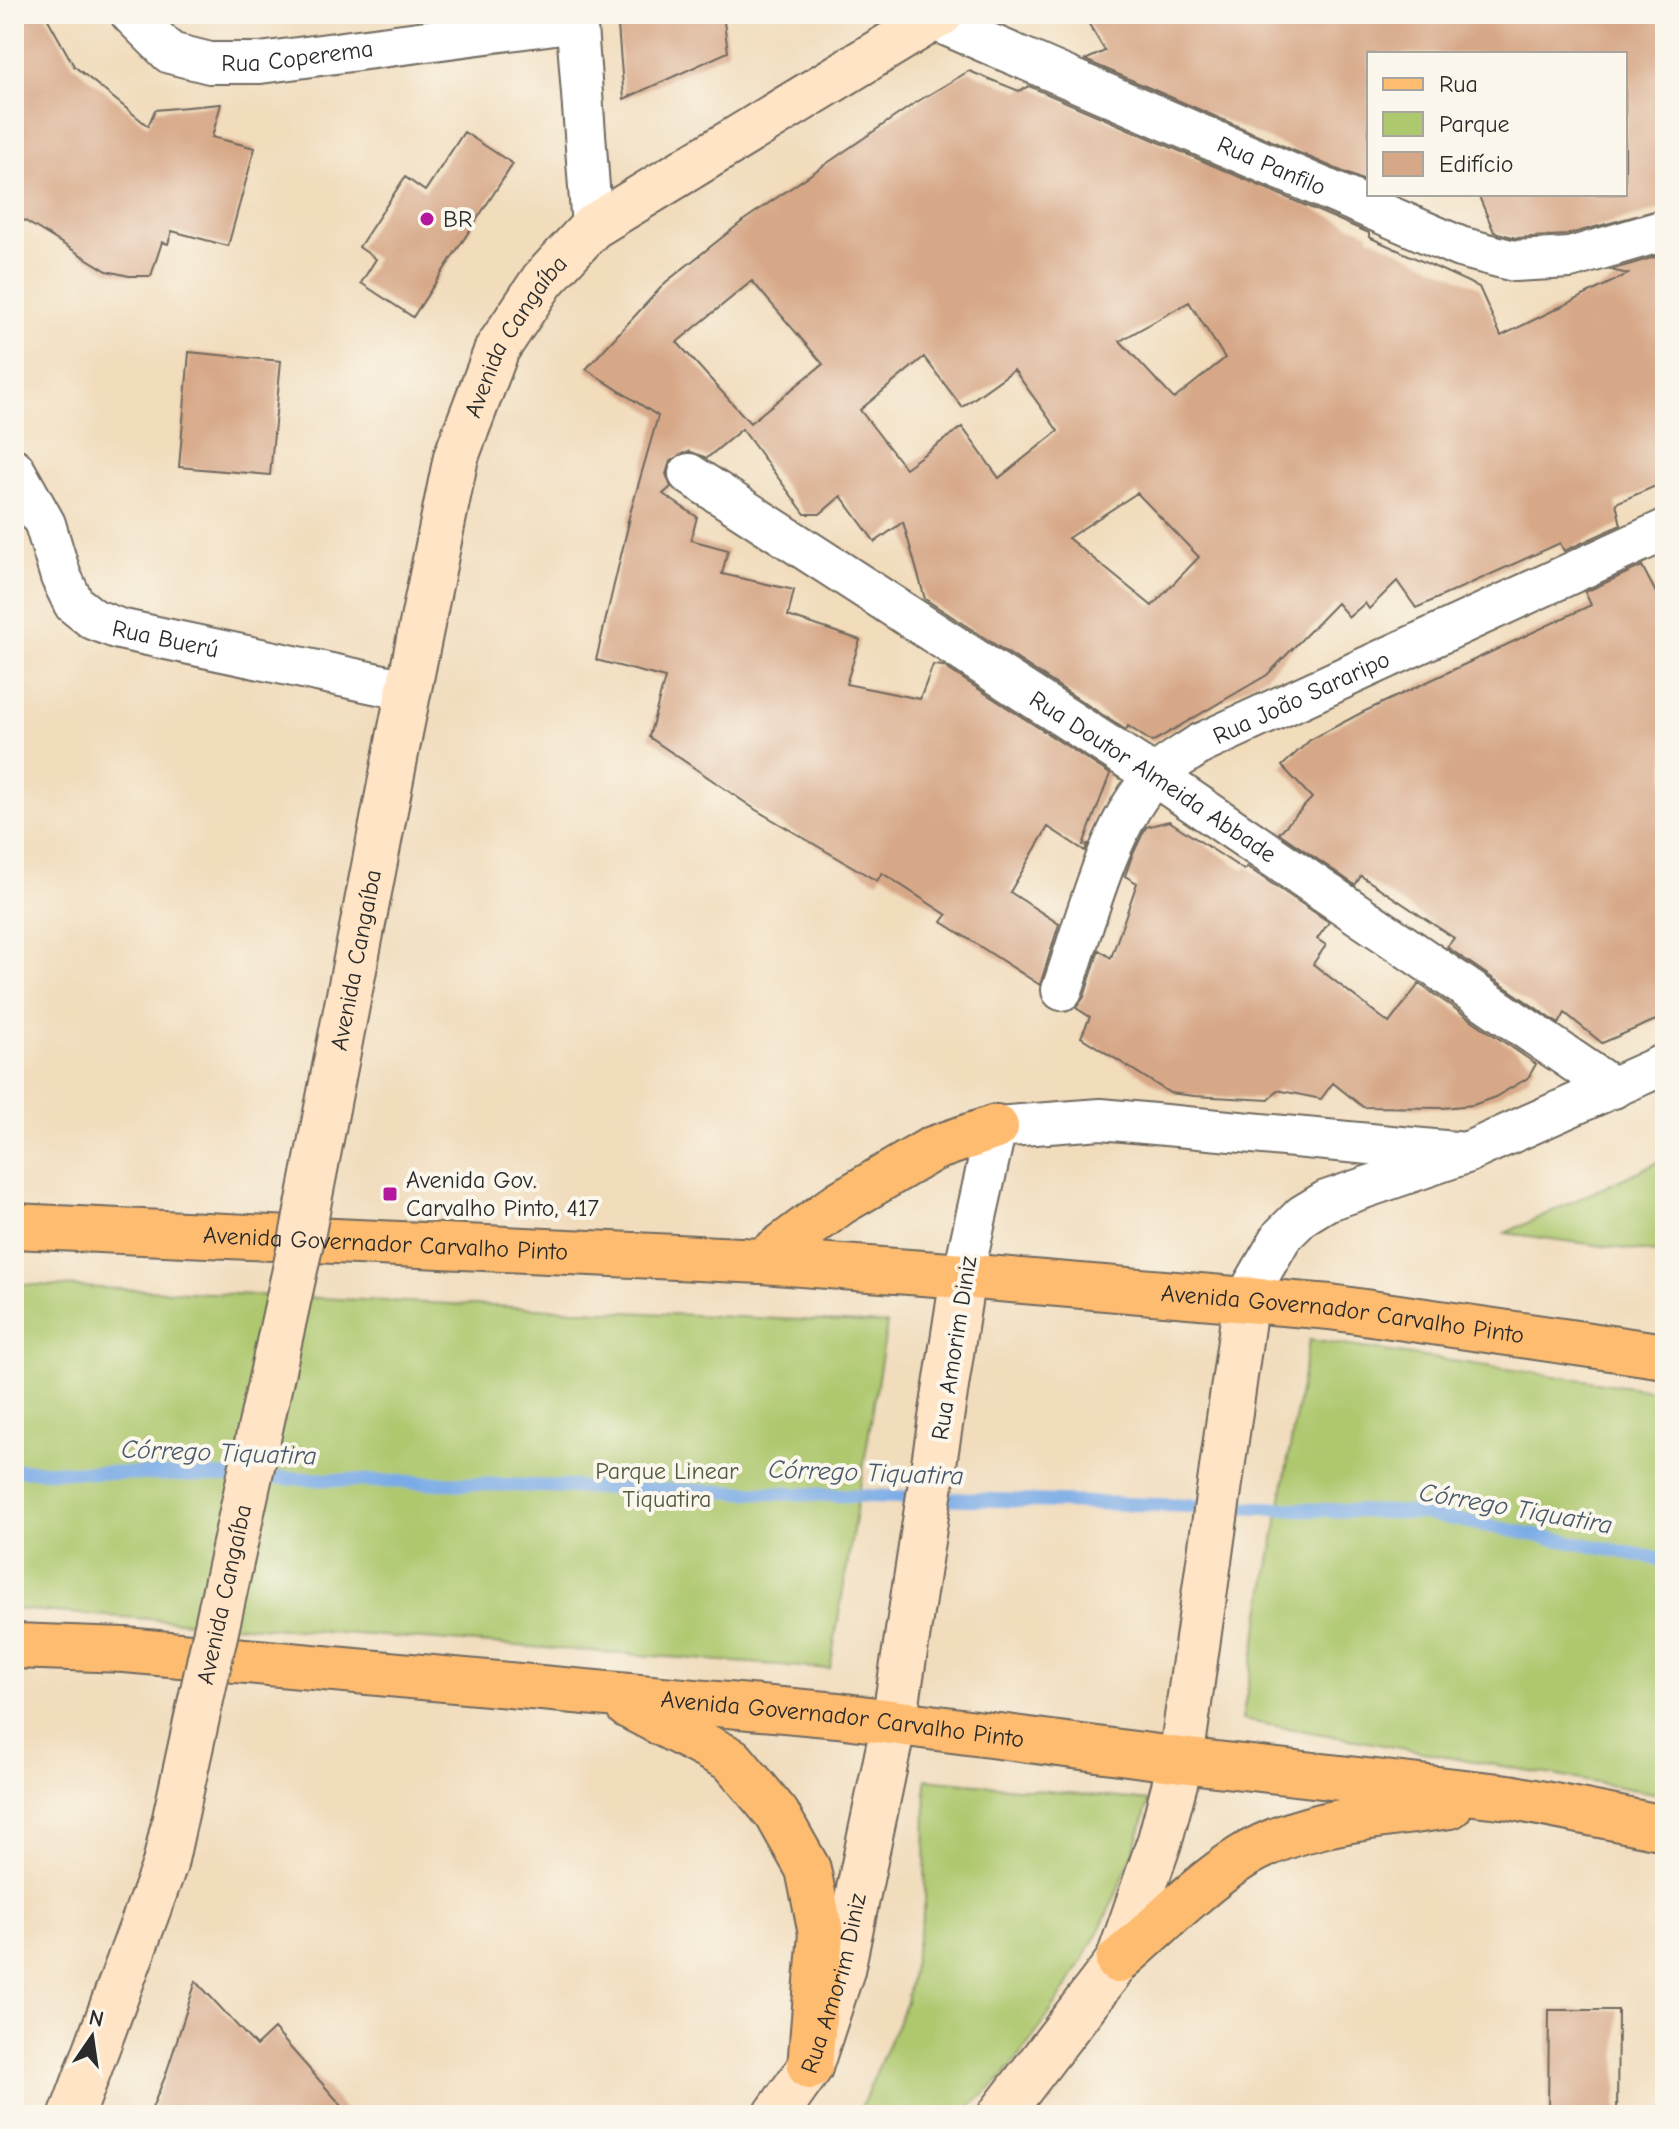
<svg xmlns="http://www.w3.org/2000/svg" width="1679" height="2129" viewBox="0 0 1679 2129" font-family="'Comic Neue',sans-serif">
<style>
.green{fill:#aec86e;stroke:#6c7a4c;stroke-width:2}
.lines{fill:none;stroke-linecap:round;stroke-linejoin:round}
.stream{stroke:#7aabe6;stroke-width:14}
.building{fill:#d7a888;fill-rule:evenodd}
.street-casing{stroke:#70695e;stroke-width:44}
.secondary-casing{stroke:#70695e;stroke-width:48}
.primary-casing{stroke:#70695e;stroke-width:48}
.street{stroke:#fff;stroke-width:40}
.secondary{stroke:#ffe4c6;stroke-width:44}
.primary{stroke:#febc70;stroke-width:44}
.secondary-bridge-casing{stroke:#70695e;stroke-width:48;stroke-linecap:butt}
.secondary-bridge{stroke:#ffe4c6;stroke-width:44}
.poi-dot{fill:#b5179e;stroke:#fbf7ec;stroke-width:3}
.labels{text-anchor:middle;stroke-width:8;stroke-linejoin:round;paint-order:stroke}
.street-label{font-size:24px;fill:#2b2b2b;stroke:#fbf7ec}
.poi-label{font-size:24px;fill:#2b2b2b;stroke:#fbf7ec;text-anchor:start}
.park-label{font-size:24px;fill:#525a3f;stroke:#fbf7ec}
.water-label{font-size:26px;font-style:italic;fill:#47586c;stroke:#fbf7ec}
</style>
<rect width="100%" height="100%" fill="#fbf7ec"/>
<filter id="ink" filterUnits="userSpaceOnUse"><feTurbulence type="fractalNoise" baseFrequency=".0125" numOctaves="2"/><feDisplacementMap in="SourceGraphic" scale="16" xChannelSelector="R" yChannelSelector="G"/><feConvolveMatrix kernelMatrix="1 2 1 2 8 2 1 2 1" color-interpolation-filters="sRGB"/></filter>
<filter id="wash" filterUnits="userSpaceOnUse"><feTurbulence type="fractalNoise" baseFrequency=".006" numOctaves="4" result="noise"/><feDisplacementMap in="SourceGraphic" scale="32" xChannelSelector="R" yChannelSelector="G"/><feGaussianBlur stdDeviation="1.8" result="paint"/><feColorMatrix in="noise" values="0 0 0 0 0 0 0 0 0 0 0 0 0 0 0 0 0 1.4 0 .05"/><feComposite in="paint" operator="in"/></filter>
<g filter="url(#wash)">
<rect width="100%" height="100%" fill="#f1dcbc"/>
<path class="green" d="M1665,1159V1254L1505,1233Z
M14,1284L887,1324L830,1669L14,1609Z
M1309,1340L1665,1392V1795L1242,1720Z
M926,1779L1149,1801C1123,1898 1072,1989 1010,2068C997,2086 977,2100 961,2115H858L906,2002L925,1903Z"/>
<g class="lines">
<path class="stream" d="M14,1470L1421,1513L1665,1560"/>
</g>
<g id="blocks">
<path class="building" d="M14,14H45L74,66L148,126L155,110L221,104L212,137L255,148L228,246L172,231L168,244L162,242L151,276H129L107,271L14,214Z
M617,14H723L728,52L624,99Z
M1083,14H1665V208L1566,235L1516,238L1494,232L1478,194H1625V54H1369V183L1085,60L1105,51Z
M969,71L1019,91L1029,86L1369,233V237L1479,287L1501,336L1628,274L1611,270L1665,254V482L1616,503L1621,525L1564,551L1560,543L1416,608L1397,581L1369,609L1365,603L1349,617L1337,603L1267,675L1152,742L1128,726L1126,730L925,599L903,522L875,542L841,496L820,514H805L742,429L707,458L689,451L670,461L666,474L671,487L663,494L697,517L691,540L728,550L722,574L794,590L788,616L860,640L846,684L920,699L933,665L943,666L1110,774L1083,845L1088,844L1085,851L1048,827L1010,892L1059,924L1040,985L942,922L947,915L882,873L877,881L756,810L649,737L665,678L596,660L629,522L627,524L658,416L586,369L666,282L744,220L915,103ZM752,281L823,364L750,423L677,342ZM1189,302L1225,358L1174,399L1120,341ZM924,357L962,407L1014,370L1058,431L999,478L962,427L905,468L860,410ZM1137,493L1199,557L1152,606L1068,538Z
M464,132L513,164L413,317L361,283L376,259L359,247L405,177L425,191Z
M189,352L281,361L270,475L179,467Z
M1642,566L1665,610V1016L1602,1043L1565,1013L1559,1024L1447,947L1454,938L1361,876L1355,885L1279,833L1312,798L1282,766L1310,740L1361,713L1591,605L1585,592Z
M1169,821L1244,870L1247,867L1329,922L1317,939L1326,945L1313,964L1389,1023L1419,984L1536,1064L1528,1078L1495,1097L1473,1105L1443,1108L1363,1107L1333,1083L1321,1099L1277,1090L1269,1100L1194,1096L1170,1093L1081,1037L1090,1017L1076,1008L1084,997L1099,950L1111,958L1137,883L1125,876L1132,856L1146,827Z
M196,1981L256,2046L274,2029L350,2115H149L165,2077Z
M1549,2010H1618L1617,2115H1548Z"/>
</g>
</g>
<g filter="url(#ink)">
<use href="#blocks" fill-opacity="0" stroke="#70695e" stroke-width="2"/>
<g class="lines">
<defs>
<g id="street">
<path id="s1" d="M131,14L170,53L210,63H260L577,21"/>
<path d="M576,14L592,227"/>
<path id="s2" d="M932,19L1460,247L1514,261L1570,258L1665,230"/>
<path id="s3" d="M14,469L45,524L61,577L74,604L93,619L119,629L407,690"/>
<path id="s4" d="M689,474L1155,776L1613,1088"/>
<path id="s5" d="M1062,990C1083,930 1110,819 1155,776C1168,763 1186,754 1200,744L1665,530"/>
<path d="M963,1276L996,1127L1101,1119L1466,1153"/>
<path d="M1246,1298L1282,1236L1303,1215L1326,1201L1466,1153L1665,1064"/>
</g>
<g id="secondary">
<path id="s6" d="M399,738L456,457L497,349L543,280L592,227L941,14"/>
<path d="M72,2115L165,1864"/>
<path id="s7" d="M776,2115L810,2067L842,1970L894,1722L963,1276"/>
<path d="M1000,2115L1118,1961L1160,1840L1181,1760L1246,1298"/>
</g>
<g id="primary">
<path id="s8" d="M14,1226L762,1261L963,1276L1330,1307L1665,1356"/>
<path d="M762,1261L840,1203L932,1149L996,1127"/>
<path id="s9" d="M14,1646L125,1650L838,1715L1181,1760L1509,1797L1665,1828"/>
<path d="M628,1706L732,1760L777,1814L808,1869L821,1933L810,2067"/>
<path d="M1118,1961C1158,1927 1197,1886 1241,1858C1301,1820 1382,1816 1450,1806"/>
</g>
</defs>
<use href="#street" class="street-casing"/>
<use href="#secondary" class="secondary-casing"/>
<use href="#primary" class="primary-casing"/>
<use href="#street" class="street"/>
<use href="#secondary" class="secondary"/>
<use href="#primary" class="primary"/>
<defs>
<g id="secondary-bridge">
<path id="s10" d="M165,1864L301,1242L399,738"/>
</g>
</defs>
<use href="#secondary-bridge" class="secondary-bridge-casing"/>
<use href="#secondary-bridge" class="secondary-bridge"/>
</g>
</g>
<g class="poi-dot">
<circle cx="427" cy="219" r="8"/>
<rect x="382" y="1186" width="16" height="16" rx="4"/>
</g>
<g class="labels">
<g class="street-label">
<text dy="8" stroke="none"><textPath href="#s1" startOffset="184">Rua Coperema</textPath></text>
<text dy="8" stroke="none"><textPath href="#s2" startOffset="370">Rua Panfilo</textPath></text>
<text dy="8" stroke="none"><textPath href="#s6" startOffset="422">Avenida Cangaíba</textPath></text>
<text dy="8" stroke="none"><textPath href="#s3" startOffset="248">Rua Buerú</textPath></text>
<text dy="8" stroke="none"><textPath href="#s5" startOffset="402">Rua João Sararipo</textPath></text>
<text dy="8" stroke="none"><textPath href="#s4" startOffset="554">Rua Doutor Almeida Abbade</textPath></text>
<text dy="8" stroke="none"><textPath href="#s10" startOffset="924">Avenida Cangaíba</textPath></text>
<text dy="8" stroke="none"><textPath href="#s8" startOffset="372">Avenida Governador Carvalho Pinto</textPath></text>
<text dy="8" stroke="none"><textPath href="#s8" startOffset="1332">Avenida Governador Carvalho Pinto</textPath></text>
<text transform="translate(954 1348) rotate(-81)" y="8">Rua Amorim Diniz</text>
<text dy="8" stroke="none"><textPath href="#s10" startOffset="276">Avenida Cangaíba</textPath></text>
<text dy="8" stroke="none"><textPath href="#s9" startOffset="832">Avenida Governador Carvalho Pinto</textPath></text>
<text dy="8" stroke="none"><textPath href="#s7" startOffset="146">Rua Amorim Diniz</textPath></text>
</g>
<g class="poi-label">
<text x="443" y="227">BR</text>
<text x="406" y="1188">Avenida Gov.<tspan x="406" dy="28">Carvalho Pinto, 417</tspan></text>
</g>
<g class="park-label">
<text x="667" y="1479">Parque Linear<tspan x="667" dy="28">Tiquatira</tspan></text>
</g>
<g class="water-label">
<text transform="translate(219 1452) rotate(2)" y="9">Córrego Tiquatira</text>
<text transform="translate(866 1472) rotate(2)" y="9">Córrego Tiquatira</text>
<text transform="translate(1516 1508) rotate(10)" y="9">Córrego Tiquatira</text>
</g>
</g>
<rect width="1679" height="2129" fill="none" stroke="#fbf7ec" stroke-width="48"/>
<rect x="1367" y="52" width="260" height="144" fill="#fbf7ec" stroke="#a8a59f" stroke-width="2"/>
<rect x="1383" y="78" width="40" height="12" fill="#febc70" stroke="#a8a59f" stroke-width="2"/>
<text x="1439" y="92" font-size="24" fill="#2b2b2b">Rua</text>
<rect x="1383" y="112" width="40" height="24" fill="#aec86e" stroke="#a8a59f" stroke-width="2"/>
<text x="1439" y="132" font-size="24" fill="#2b2b2b">Parque</text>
<rect x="1383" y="152" width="40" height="24" fill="#d7a888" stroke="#a8a59f" stroke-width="2"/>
<text x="1439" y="172" font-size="24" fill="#2b2b2b">Edifício</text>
<g transform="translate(92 2037) rotate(13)" stroke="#fbf7ec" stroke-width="6" paint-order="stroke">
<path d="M0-6L14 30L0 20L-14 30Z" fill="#2b2b2b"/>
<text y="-12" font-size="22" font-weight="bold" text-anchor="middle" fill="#2b2b2b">N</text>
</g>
</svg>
